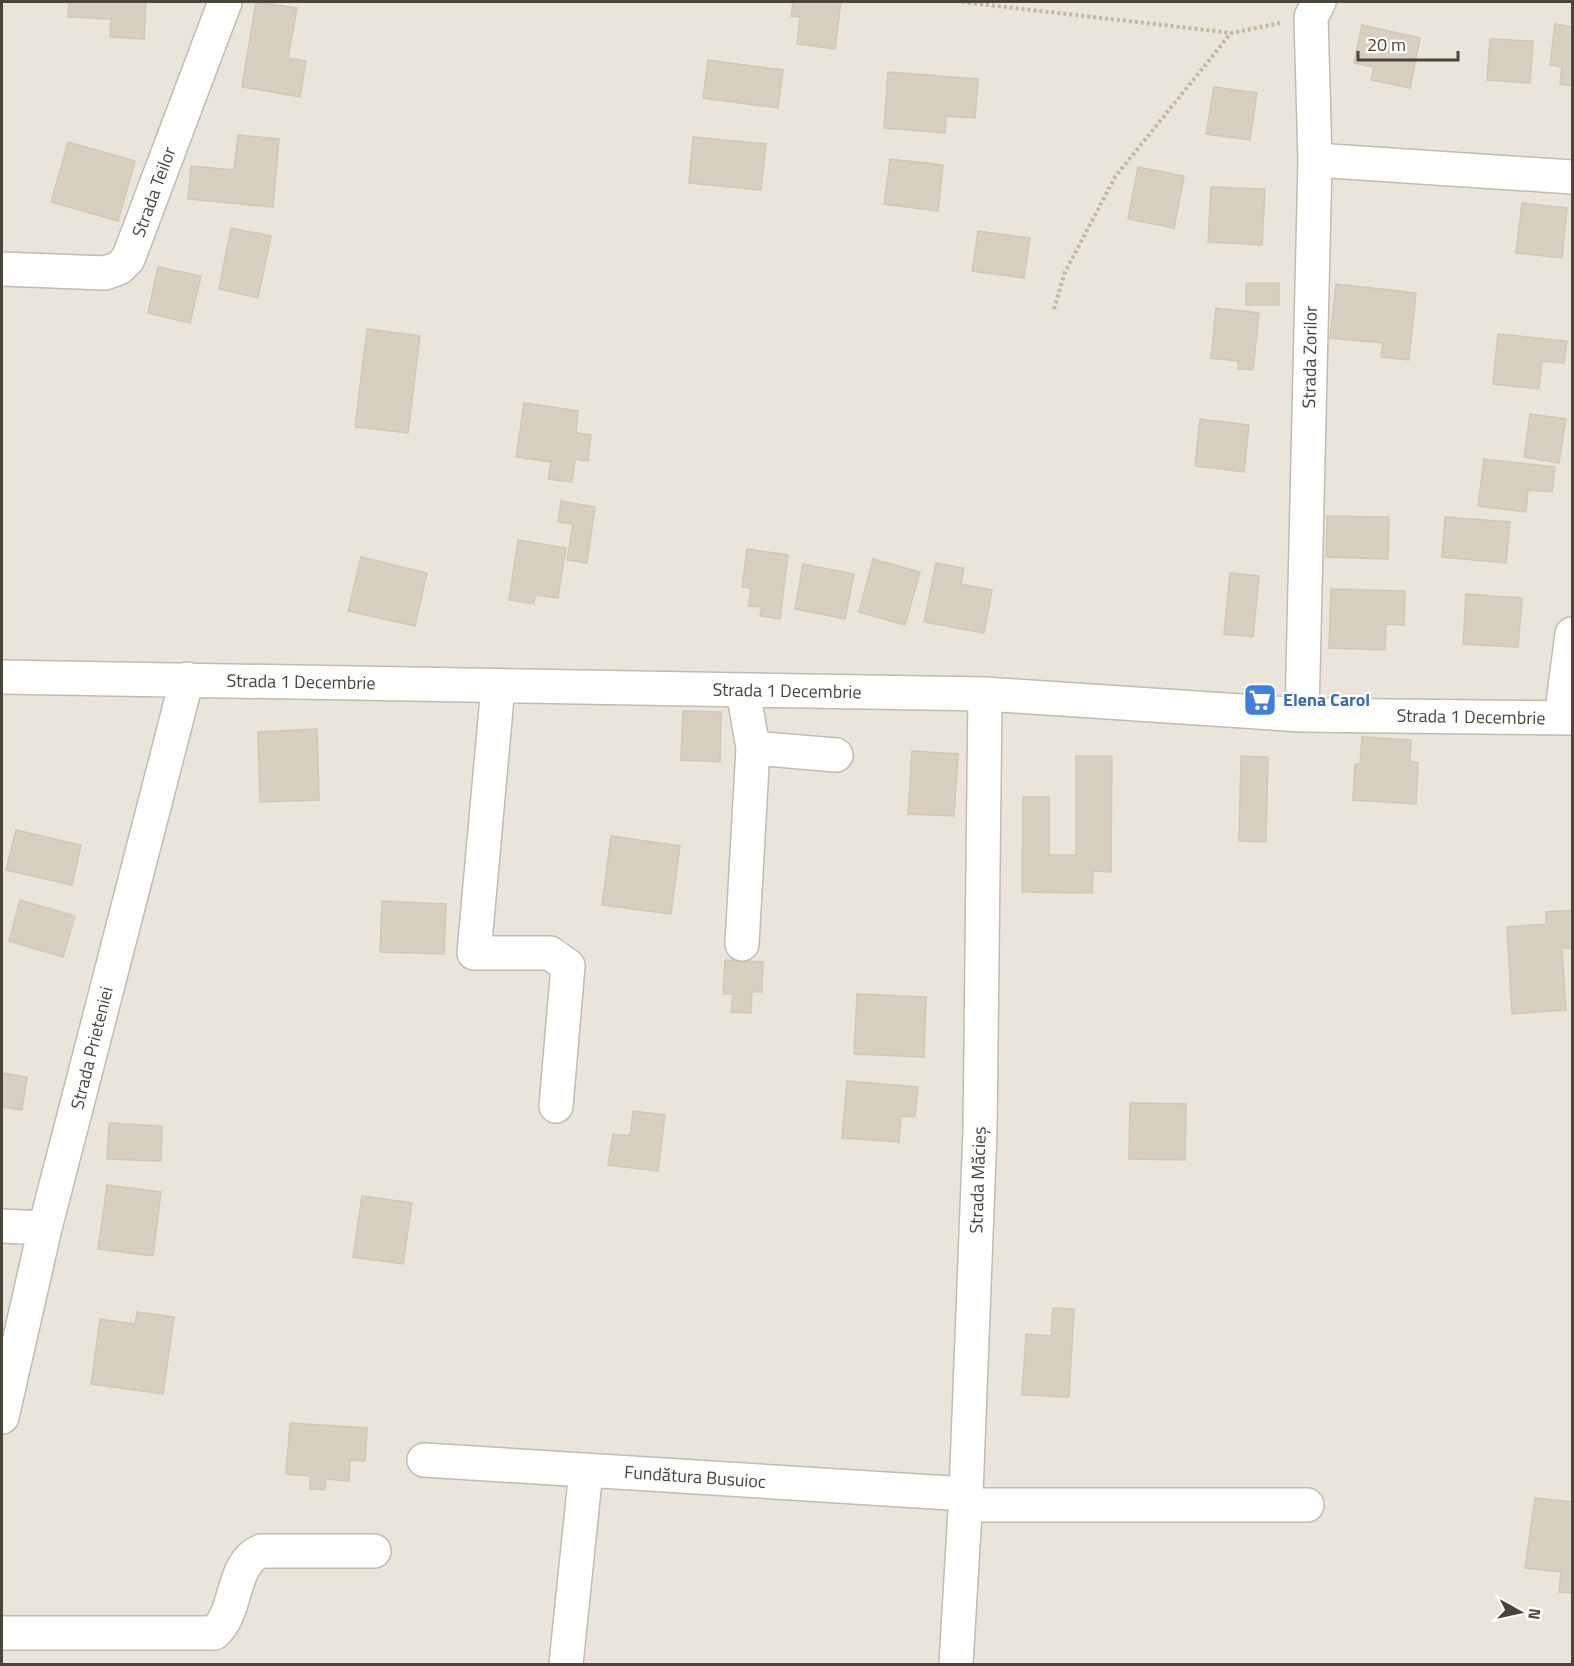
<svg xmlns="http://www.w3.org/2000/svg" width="1574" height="1666" viewBox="0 0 1574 1666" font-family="'Titillium Web',sans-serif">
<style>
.residential{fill:#eae5da}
.building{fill:#d8cfc1;stroke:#d3c7b4;stroke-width:1.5}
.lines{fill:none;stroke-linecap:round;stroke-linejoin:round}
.minor-casing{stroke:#c2bbae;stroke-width:36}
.path{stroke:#c4b79f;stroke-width:4;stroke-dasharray:3 3;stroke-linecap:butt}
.minor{stroke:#fff;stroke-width:33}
.labels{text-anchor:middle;stroke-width:4.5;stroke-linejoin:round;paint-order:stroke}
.street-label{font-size:18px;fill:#4b4439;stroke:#fff}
.shop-label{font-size:18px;font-weight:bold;fill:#366cbe;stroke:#fff;text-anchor:start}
</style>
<rect width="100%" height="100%" fill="#f6f3ec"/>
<path class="residential" d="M2,2H1572V1664H2Z"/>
<path class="building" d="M69,2H146L144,39L110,37L111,19L68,17Z
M256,2L297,8L288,58L306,61L300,97L242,87Z
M793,2H841L835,49L797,44L800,17L791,16Z
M1555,24L1572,27V86L1560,84L1562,67L1550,65Z
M1362,25L1420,38L1410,88L1371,80L1374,67L1354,63Z
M1490,39L1533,41L1530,83L1487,80Z
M708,60L783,70L778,108L703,98Z
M888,72L978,79L975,118L946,116L945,133L884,128Z
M1214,87L1257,93L1250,140L1206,134Z
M238,135L279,139L273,207L188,199L191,166L234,170Z
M693,137L766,144L761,190L689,183Z
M68,142L135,161L118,221L51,202Z
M890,159L943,165L938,211L884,204Z
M1138,167L1184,176L1174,228L1128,219Z
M1211,187L1265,189L1262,245L1208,242Z
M1522,203L1567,208L1562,258L1516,253Z
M231,228L271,236L258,298L219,289Z
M978,231L1030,238L1024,278L972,271Z
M158,267L201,276L190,323L148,313Z
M1246,283H1279V305H1246Z
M1336,284L1416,293L1409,360L1381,357L1383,343L1330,338Z
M1216,308L1259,313L1253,370L1238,369V361L1211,358Z
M367,329L420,336L408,433L355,427Z
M1498,334L1567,341L1564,363L1542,361L1539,389L1493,384Z
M524,403L578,411L576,433L591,435L588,461L575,459L572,482L548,479L551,462L516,457Z
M1530,414L1566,419L1559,463L1524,457Z
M1200,419L1249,425L1244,472L1195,466Z
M1484,459L1555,467L1552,492L1528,490L1526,512L1478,506Z
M561,501L595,507L587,563L567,560L573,524L558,522Z
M1327,516L1389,517L1388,559L1326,557Z
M1445,517L1510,522L1506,563L1442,557Z
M518,540L566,548L558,598L535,595L534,604L509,600Z
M747,549L788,555L780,619L760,616L762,607L748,606L751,588L742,587Z
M361,557L427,573L415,626L348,611Z
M873,559L920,572L905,625L859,612Z
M936,563L964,568L961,584L992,590L984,633L924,622Z
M803,564L854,574L845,619L795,609Z
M1230,573L1259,576L1253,637L1224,634Z
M1331,589L1405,591L1404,625L1386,624L1385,650L1329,648Z
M1466,594L1522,598L1518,647L1463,644Z
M683,711L721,712L720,762L681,760Z
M317,729L319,800L260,802L258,732Z
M1362,737L1411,740L1410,762L1418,763L1416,804L1353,800L1355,764H1360Z
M912,751L958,754L954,816L908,814Z
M1076,756H1112L1111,872L1093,871L1092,893L1022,892L1023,797H1049V855H1076Z
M1241,756L1268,757L1266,842L1239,841Z
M16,830L81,845L72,885L6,870Z
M611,836L680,846L671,914L602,905Z
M20,900L75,916L63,957L9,941Z
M382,901L446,904L444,954L380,952Z
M1572,910V948H1562L1566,1010L1512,1014L1507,927L1546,924V912Z
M725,960L763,962L762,992H752L751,1013L731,1012L733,994H723Z
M857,994L926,997L924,1057L854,1054Z
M2,1073L27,1077L22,1110L2,1107Z
M847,1081L918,1087L915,1117L901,1116L899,1142L842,1138Z
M1130,1103L1186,1104L1185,1160L1129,1159Z
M633,1111L665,1115L658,1171L608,1165L613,1134L630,1136Z
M109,1123L162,1126L161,1161L107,1159Z
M107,1185L161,1192L153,1256L98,1249Z
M362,1196L412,1203L403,1264L353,1257Z
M1053,1308L1074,1309L1069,1397L1022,1395L1026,1334L1051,1336Z
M137,1312L174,1317L163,1394L91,1384L100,1319L135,1324Z
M290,1423L367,1428L365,1461L350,1460L349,1481L326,1479L325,1490L310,1489V1476L286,1474Z
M1535,1498L1572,1502V1593L1559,1592L1561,1572L1525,1568Z"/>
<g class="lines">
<defs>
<path id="minor" d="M1315,160L1572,177
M2,269L105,273L119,268L128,259L225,2
M2,677L985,694L1302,715L1572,718
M498,686L474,953H550L568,966L556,1106
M1302,715L1315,160L1311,17L1319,2
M1561,718L1572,634
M753,748L836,755
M742,944L753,748L743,690
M2,1226L45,1228
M2,1417L45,1228L187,679
M424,1460L966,1494
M965,1505H1307
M2,1633H214C239,1612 230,1564 261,1551H374
M566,1664L586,1470
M956,1664L966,1494L980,1131L985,694"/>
</defs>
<use href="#minor" class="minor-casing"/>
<path class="path" d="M962,2L1232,33L1280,23
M1054,309L1065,272L1115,177L1231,33"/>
<use href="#minor" class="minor"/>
</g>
<defs>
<symbol id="supermarket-square" viewBox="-11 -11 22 22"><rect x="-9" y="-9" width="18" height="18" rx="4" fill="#3f7fe0" stroke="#fff"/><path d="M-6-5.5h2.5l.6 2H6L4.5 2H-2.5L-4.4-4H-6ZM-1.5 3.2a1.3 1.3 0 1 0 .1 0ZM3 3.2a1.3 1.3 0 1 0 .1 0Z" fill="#fff"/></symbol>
</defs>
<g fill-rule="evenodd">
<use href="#supermarket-square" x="1241" y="681" width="38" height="38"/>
</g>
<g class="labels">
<g class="street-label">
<text transform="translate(154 192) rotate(-70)" y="6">Strada Teilor</text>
<text transform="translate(1310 357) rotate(-89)" y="6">Strada Zorilor</text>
<text transform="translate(301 682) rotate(1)" y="6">Strada 1 Decembrie</text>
<text transform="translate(787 691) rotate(1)" y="6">Strada 1 Decembrie</text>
<text transform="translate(1471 717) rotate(1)" y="6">Strada 1 Decembrie</text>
<text transform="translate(92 1048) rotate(-76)" y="6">Strada Prieteniei</text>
<text transform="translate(978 1180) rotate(-88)" y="6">Strada Măcieș</text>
<text transform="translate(695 1477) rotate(4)" y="6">Fundătura Busuioc</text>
</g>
<g class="shop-label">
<text x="1283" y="706">Elena Carol</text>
</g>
</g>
<rect width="1574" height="1666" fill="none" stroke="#4b4439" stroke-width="6"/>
<g transform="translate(1520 1612) rotate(98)" stroke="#ffffff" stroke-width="4.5" paint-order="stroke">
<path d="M0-4.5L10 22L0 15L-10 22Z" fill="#4b4439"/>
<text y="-9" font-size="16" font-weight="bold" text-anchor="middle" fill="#4b4439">N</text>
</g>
<path d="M1358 51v9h100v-9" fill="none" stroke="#4b4439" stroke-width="3"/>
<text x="1367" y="51" font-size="18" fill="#4b4439" stroke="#ffffff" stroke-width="4.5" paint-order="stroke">20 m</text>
</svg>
